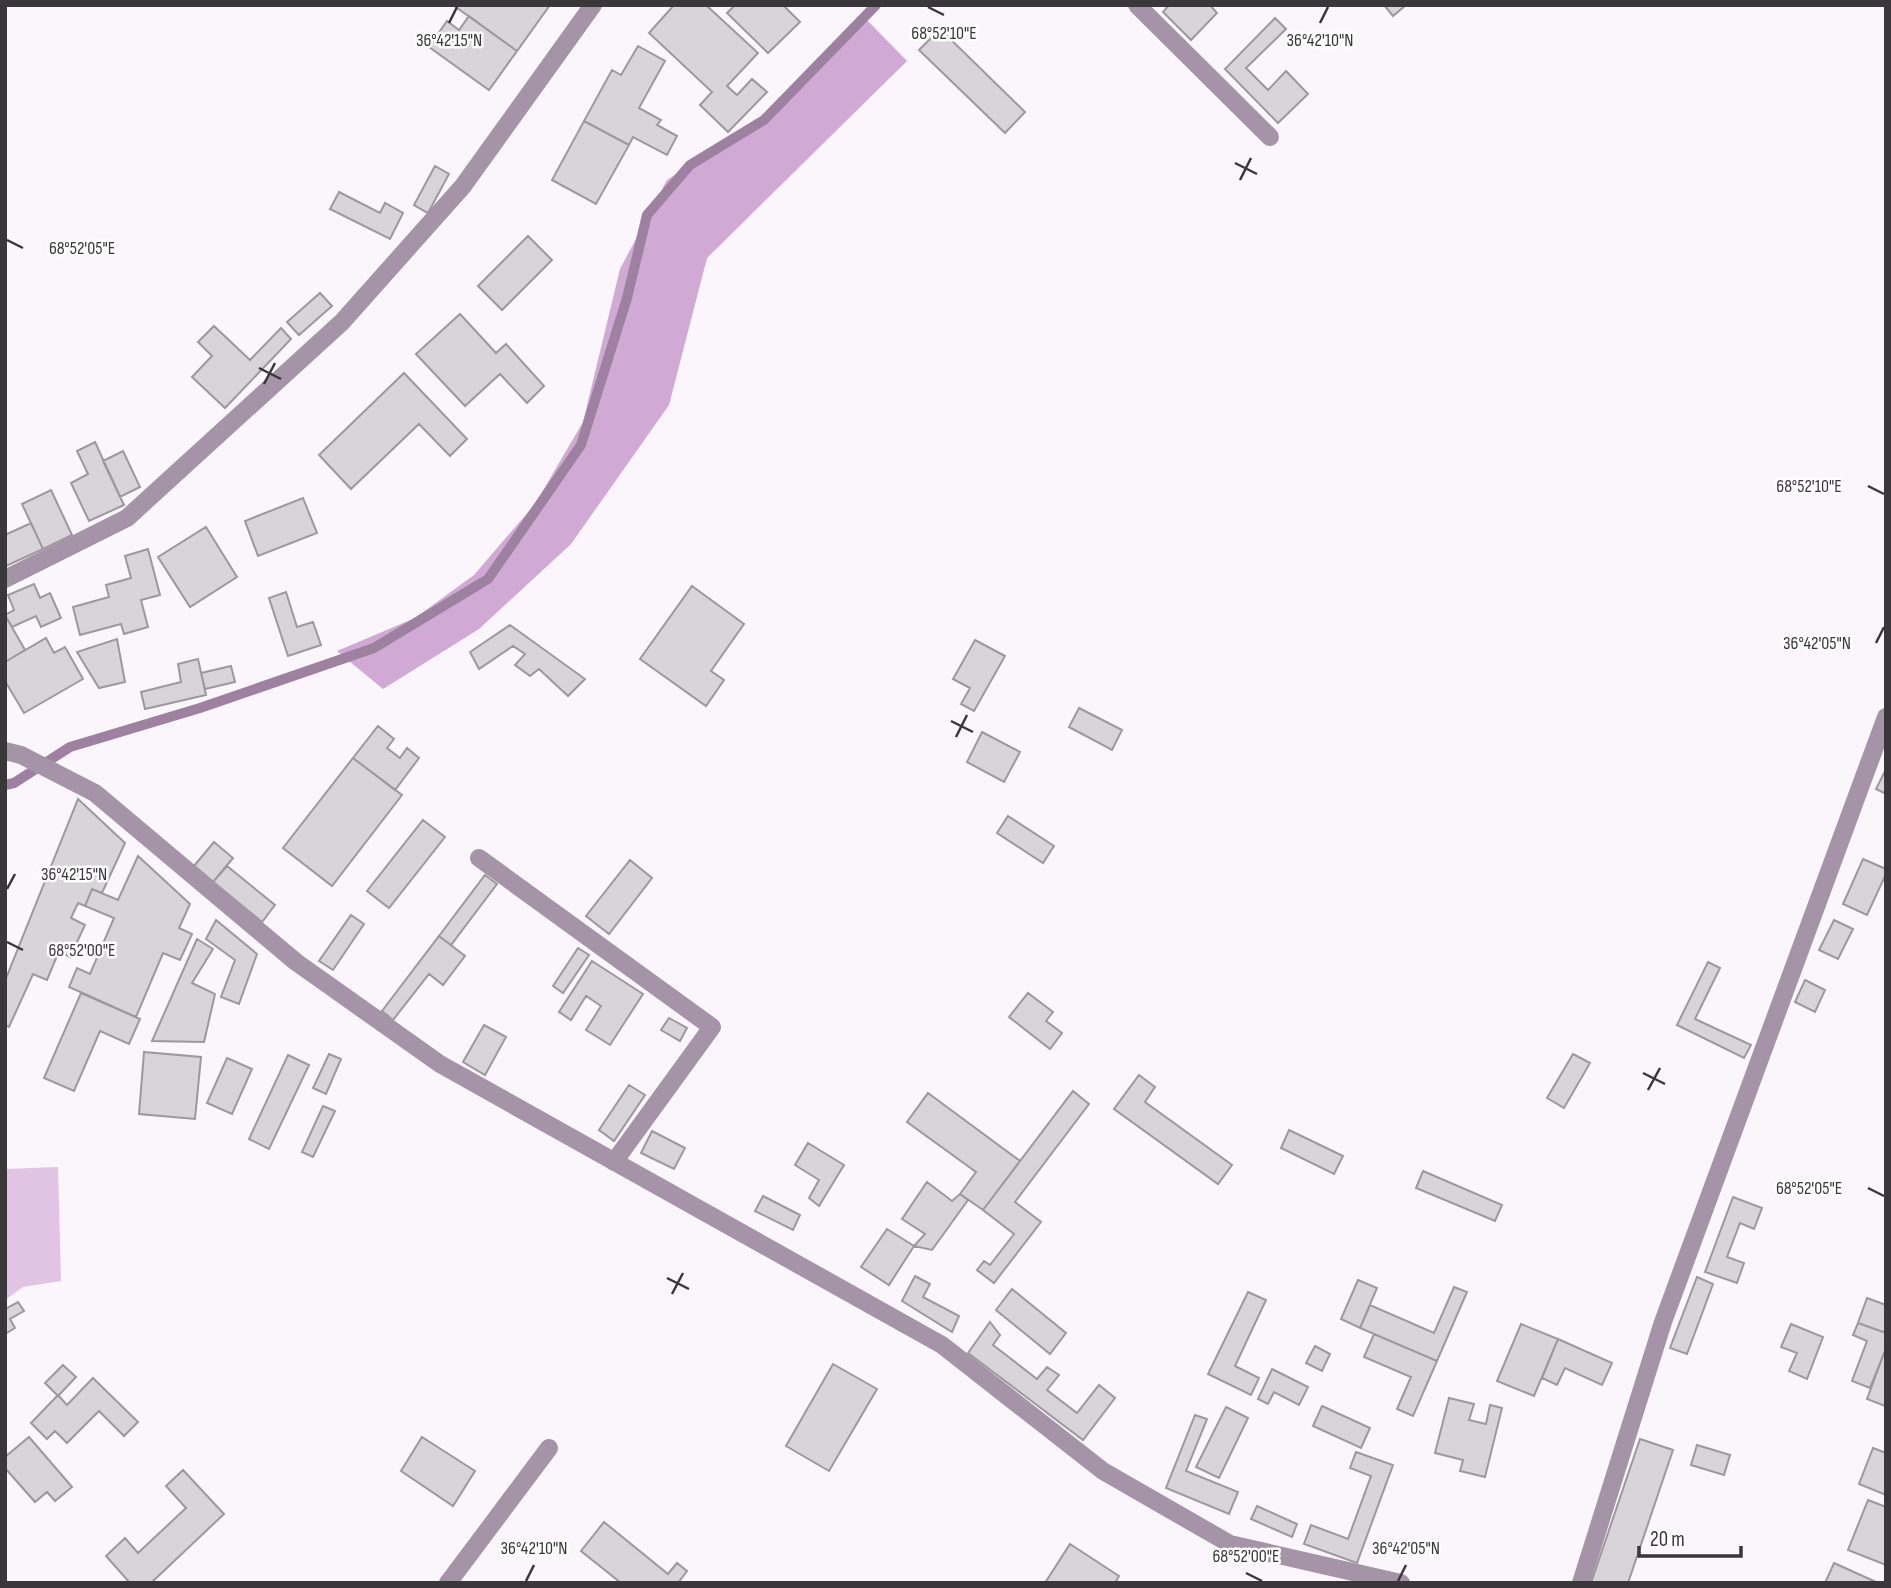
<svg xmlns="http://www.w3.org/2000/svg" width="1891" height="1588" viewBox="0 0 1891 1588" font-family="'Sofia Sans Condensed',sans-serif">
<style>
.green{fill:#e1c4e4}
.forest{fill:#d1a9d5}
.lines{fill:none;stroke-linecap:round;stroke-linejoin:round}
.stream{stroke:#9e81a1;stroke-width:10}
.building{fill:#d9d4d9;stroke:#9d989d;stroke-width:2}
.minor{stroke:#a594a7;stroke-width:18}
.ticks{fill:none;stroke:#393739;stroke-width:2.5}
.ticks-label{font-size:18px;text-anchor:middle;fill:#393739;stroke:#fff;stroke-width:5;stroke-linejoin:round;paint-order:stroke}
</style>
<rect width="100%" height="100%" fill="#fbf6fb"/>
<path class="green" d="M58,1167L61,1281L23,1287L5,1300V1169Z"/>
<path class="forest" d="M861,14L907,61L707,258L669,405L571,544L479,629L383,689L337,651L415,618L474,575L535,504L583,422L620,269L667,180L760,119Z"/>
<g class="lines">
<path class="stream" d="M5,785L14,783L70,747L200,708L374,648L488,579L581,445L627,298L647,215L690,165L764,120L876,5"/>
</g>
<path class="building" d="M453,5H550L517,51Z
M674,5H706L758,53L727,86L737,95L752,79L767,92L728,132L700,105L712,92L649,33Z
M735,5H783L800,22L768,53L727,13Z
M1169,5H1210L1217,13L1191,40L1163,12Z
M1384,5H1406L1393,16Z
M469,16L517,51L489,90L429,47L447,21L459,30Z
M1275,18L1286,29L1246,68L1268,90L1286,71L1308,94L1278,123L1225,69Z
M940,29L1025,112L1005,133L919,50Z
M638,46L665,61L639,108L661,120L657,125L677,136L667,155L633,137L629,145L584,121L612,70L621,75Z
M584,121L629,145L596,204L552,180Z
M435,166L449,174L428,213L414,205Z
M339,192L380,213L385,203L403,213L390,239L330,209Z
M528,236L552,260L502,310L478,286Z
M320,293L332,306L299,335L287,322Z
M460,314L496,353L506,344L544,386L527,403L500,374L465,406L416,354Z
M214,326L250,360L281,328L291,339L225,408L192,377L212,356L198,342Z
M404,373L467,439L450,456L419,424L351,489L319,455Z
M95,442L124,505L89,521L71,483L88,474L77,451Z
M123,451L140,487L120,497L103,461Z
M51,490L72,535L43,549L22,504Z
M303,498L317,533L258,556L245,521Z
M31,523L43,549L6,566L5,535Z
M206,527L237,577L190,607L158,557Z
M148,549L160,595L141,600L148,627L124,634L121,624L80,635L73,607L109,597L106,585L131,578L125,556Z
M34,584L40,598L50,593L61,618L41,627L36,616L12,627L5,615L14,610L8,595Z
M692,586L744,624L711,671L724,680L706,706L640,659Z
M286,592L297,627L313,622L321,645L288,656L269,598Z
M5,615L25,650L5,662Z
M510,625L585,679L568,696L539,669L530,676L515,665L525,654L513,646L479,669L470,652Z
M46,638L54,653L65,647L83,679L24,713L5,681V662Z
M117,639L125,682L99,688L77,652Z
M975,640L1005,656L974,711L961,704L970,688L953,679Z
M198,659L206,695L145,709L141,692L181,682L178,664Z
M231,666L235,682L205,689L201,673Z
M1079,708L1122,730L1112,750L1069,727Z
M378,726L394,739L387,748L400,758L407,748L419,758L395,790L353,758Z
M982,732L1020,752L1004,782L967,762Z
M353,758L402,795L332,886L283,848Z
M1886,769V794L1876,789Z
M78,799L125,843L102,893L92,889L85,906L78,903L71,918L85,925L70,957L59,951L47,980L33,974L9,1027L5,1025V981Z
M1008,816L1054,846L1043,863L997,833Z
M423,820L445,837L389,908L367,891Z
M214,842L233,858L213,882L194,866Z
M138,856L190,904L179,928L192,934L180,960L163,953L136,1017L69,987L77,968L90,974L114,918L85,906L92,889L118,900Z
M1863,859L1886,869V874L1867,915L1843,904Z
M630,860L652,878L609,934L586,916Z
M227,866L275,905L262,922L213,882Z
M485,875L497,884L451,945L439,936Z
M351,915L364,924L333,970L319,961Z
M216,920L257,954L239,1004L221,997L235,960L206,939Z
M1834,920L1853,929L1838,959L1819,950Z
M439,936L465,956L443,985L429,974L393,1020L382,1011Z
M197,939L213,949L192,983L215,994L204,1042L152,1041Z
M578,948L589,955L563,993L553,986Z
M592,961L643,994L610,1045L586,1030L601,1006L586,996L571,1020L559,1012Z
M1708,962L1720,968L1695,1019L1751,1045L1744,1058L1677,1025Z
M1805,980L1825,990L1815,1012L1795,1002Z
M81,993L140,1019L129,1044L100,1031L74,1091L44,1078Z
M1028,993L1053,1012L1046,1021L1062,1033L1050,1049L1009,1017Z
M669,1018L687,1028L680,1041L661,1030Z
M484,1025L506,1037L485,1075L463,1062Z
M144,1052L201,1057L195,1119L139,1114Z
M329,1054L341,1059L326,1094L313,1088Z
M1573,1054L1590,1063L1564,1108L1547,1098Z
M288,1055L309,1065L269,1149L249,1139Z
M227,1058L252,1069L232,1114L207,1103Z
M1139,1075L1155,1087L1145,1102L1232,1165L1218,1184L1114,1109Z
M629,1085L645,1095L614,1141L599,1130Z
M1073,1091L1089,1104L1015,1202L1041,1222L994,1283L977,1270L984,1261L990,1265L1014,1234L983,1210Z
M928,1093L1020,1161L983,1210L960,1194L976,1172L907,1122Z
M323,1106L335,1111L313,1157L302,1152Z
M1289,1130L1343,1156L1334,1174L1281,1148Z
M652,1131L685,1148L674,1169L641,1153Z
M808,1143L844,1165L819,1206L809,1198L819,1180L795,1165Z
M1423,1171L1502,1205L1495,1221L1416,1188Z
M927,1182L952,1201L960,1194L968,1200L932,1250L914,1246L925,1234L902,1219Z
M763,1196L800,1215L793,1230L755,1211Z
M1733,1197L1762,1208L1754,1229L1740,1223L1727,1257L1744,1263L1737,1283L1705,1272Z
M887,1229L914,1246L889,1285L861,1267Z
M915,1276L930,1284L923,1297L959,1316L952,1332L902,1301Z
M1697,1277L1713,1284L1687,1354L1670,1348Z
M1358,1280L1377,1288L1360,1328L1341,1319Z
M1454,1287L1467,1292L1437,1361L1360,1328L1370,1305L1434,1333Z
M1012,1289L1066,1333L1050,1354L996,1310Z
M1248,1292L1266,1300L1235,1366L1259,1378L1251,1395L1208,1374Z
M1867,1298L1886,1305V1333L1858,1323Z
M18,1302L24,1311L10,1319L15,1328L5,1334V1309Z
M990,1322L1000,1335L993,1345L1037,1379L1047,1367L1059,1375L1047,1390L1077,1413L1099,1385L1115,1398L1083,1440L968,1353Z
M1858,1323L1886,1333V1348L1870,1388L1852,1381L1867,1341L1853,1335Z
M1521,1324L1558,1339L1534,1396L1497,1381Z
M1791,1324L1823,1337L1807,1379L1789,1371L1797,1353L1781,1347Z
M1374,1334L1437,1361L1413,1416L1397,1409L1411,1377L1364,1357Z
M1558,1339L1612,1363L1602,1385L1565,1368L1557,1385L1542,1378Z
M1315,1346L1330,1354L1322,1371L1306,1363Z
M1886,1348V1404L1885,1406L1867,1399Z
M833,1364L877,1389L829,1471L786,1446Z
M63,1365L76,1377L58,1396L45,1383Z
M1272,1369L1308,1387L1299,1405L1274,1392L1268,1404L1258,1399Z
M93,1378L138,1422L124,1436L99,1411L67,1443L55,1431L47,1439L31,1423L58,1395L67,1405Z
M1449,1398L1474,1404L1469,1420L1486,1424L1490,1405L1502,1408L1485,1477L1460,1471L1463,1460L1435,1453Z
M1322,1406L1370,1428L1361,1448L1313,1426Z
M1226,1407L1248,1418L1219,1478L1196,1467Z
M1195,1415L1207,1419L1186,1471L1238,1492L1229,1514L1166,1488Z
M29,1437L72,1487L55,1501L47,1492L35,1502L5,1468V1457Z
M422,1437L475,1471L453,1506L401,1471Z
M1640,1439L1673,1450L1628,1583H1591Z
M1697,1445L1730,1455L1724,1475L1691,1465Z
M1873,1448L1886,1453V1495L1859,1484Z
M1356,1452L1393,1465L1357,1563L1304,1544L1311,1525L1348,1539L1371,1476L1350,1468Z
M183,1470L224,1514L151,1583H130L106,1556L125,1538L138,1553L186,1508L166,1486Z
M1868,1500L1886,1507V1565L1848,1550Z
M1257,1506L1297,1524L1292,1537L1251,1519Z
M604,1522L668,1574L677,1563L687,1571L678,1583H621L581,1551Z
M1070,1544L1119,1576L1115,1583H1045Z
M1834,1563L1876,1582V1583H1825Z"/>
<g class="lines">
<path class="minor" d="M1137,5L1270,137
M5,579L127,518L342,322L463,186L593,5
M5,751L21,755L95,793L296,962L440,1064L942,1345L1103,1471L1230,1544L1401,1583
M479,858L712,1027L614,1162
M448,1583L549,1448
M1581,1583L1663,1322L1886,717"/>
</g>
<path class="ticks" d="M928,7L944,15M449,23L457,7M1320,23L1328,7M1235,163L1257,174M1240,180L1251,158M7,240L23,248M259,368L281,379M264,384L275,363M1868,486L1884,494M1876,643L1884,627M951,721L973,732M956,737L967,715M7,889L15,874M7,942L23,950M1643,1073L1665,1084M1648,1090L1660,1068M1868,1188L1884,1196M667,1278L689,1289M672,1294L683,1273M1246,1573L1262,1581M526,1581L534,1565M1398,1581L1406,1565"/>
<g class="ticks-label">
<text x="944" y="39">68°52'10"E</text>
<text x="449" y="46">36°42'15"N</text>
<text x="1320" y="46">36°42'10"N</text>
<text x="82" y="254">68°52'05"E</text>
<text x="1809" y="492">68°52'10"E</text>
<text x="1817" y="649">36°42'05"N</text>
<text x="74" y="880">36°42'15"N</text>
<text x="82" y="956">68°52'00"E</text>
<text x="1809" y="1194">68°52'05"E</text>
<text x="534" y="1554">36°42'10"N</text>
<text x="1406" y="1554">36°42'05"N</text>
<text x="1246" y="1562">68°52'00"E</text>
</g>
<rect width="1891" height="1588" fill="none" stroke="#393739" stroke-width="14"/>
<path d="M1639 1546v10h102v-10" fill="none" stroke="#393739" stroke-width="3.5"/>
<text x="1650" y="1546" font-size="21" fill="#393739" stroke="#ffffff" stroke-width="5" paint-order="stroke">20 m</text>
</svg>
